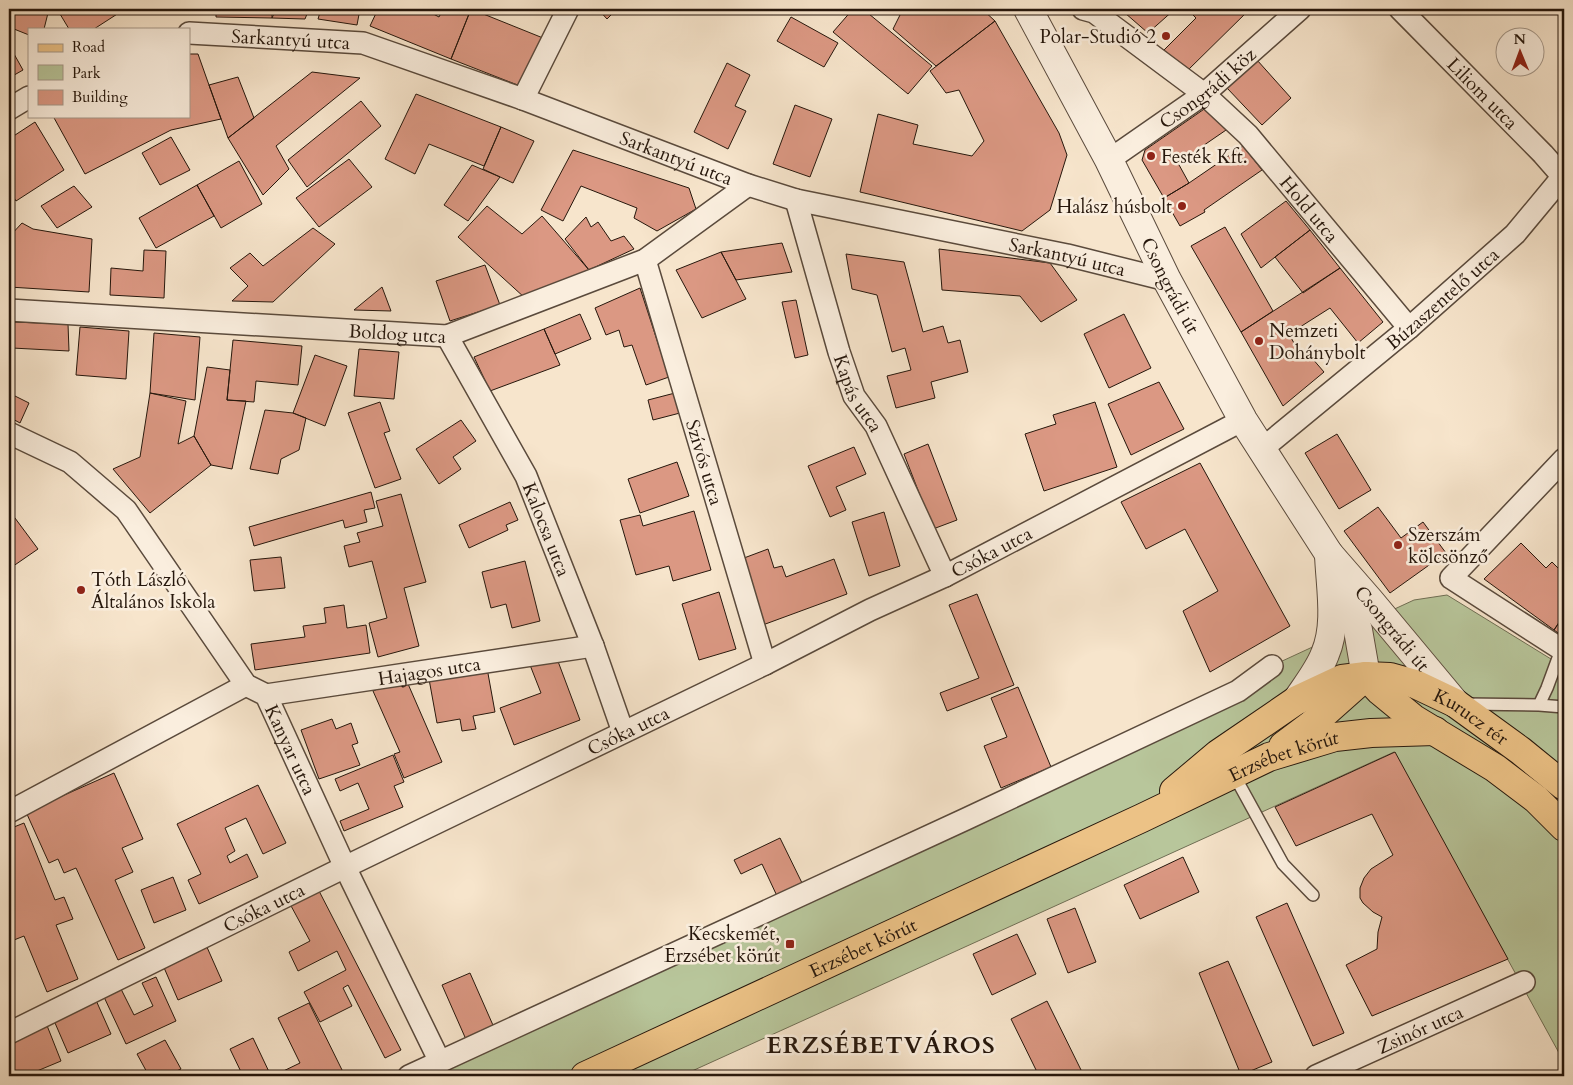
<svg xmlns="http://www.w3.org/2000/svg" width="1573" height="1085" viewBox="0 0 1573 1085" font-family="Cardo,serif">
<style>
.green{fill:#b8c69b;stroke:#6f6e54}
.building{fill:#db9883;stroke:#26170c}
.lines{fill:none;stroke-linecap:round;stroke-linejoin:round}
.service-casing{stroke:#5a4a3c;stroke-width:14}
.minor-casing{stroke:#5a4a3c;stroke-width:24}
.tertiary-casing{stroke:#5a4a3c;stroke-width:30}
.primary-casing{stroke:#26170c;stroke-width:30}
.service{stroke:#faeede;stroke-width:11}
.minor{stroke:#faeede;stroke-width:21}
.tertiary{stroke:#faeede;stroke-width:28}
.primary{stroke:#ecc286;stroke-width:28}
.poi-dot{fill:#8f2418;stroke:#faeede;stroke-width:2}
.labels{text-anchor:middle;stroke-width:5;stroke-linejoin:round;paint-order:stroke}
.poi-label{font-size:19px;fill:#26170c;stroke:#faeede;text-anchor:start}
.street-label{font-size:19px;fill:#26170c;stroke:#faeede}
.district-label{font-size:24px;font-weight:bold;letter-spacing:1px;fill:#26170c;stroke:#faeede}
</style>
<rect width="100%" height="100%" fill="#f7e5cc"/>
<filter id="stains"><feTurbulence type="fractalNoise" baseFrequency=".004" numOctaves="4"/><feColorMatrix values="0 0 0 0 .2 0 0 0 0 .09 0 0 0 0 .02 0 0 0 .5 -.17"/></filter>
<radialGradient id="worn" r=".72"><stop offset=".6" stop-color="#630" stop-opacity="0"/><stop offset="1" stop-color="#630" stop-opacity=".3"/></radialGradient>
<path class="green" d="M1447,595L1564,667V1062L1394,752L681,1076H392L887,844L1414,600Z"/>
<path class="building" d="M9,9H49L44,29H29V35L9,27Z
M57,9H125L94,29H69Z
M160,9H202V12Z
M216,9H272V18L216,17Z
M276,9H309L305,19L272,18Z
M321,9H360L357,25L318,19Z
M378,9H424L439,17L443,9H471L451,59L370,26Z
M471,9L543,38L520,86L451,59Z
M598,9H617L607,19Z
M853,9H863L932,66L908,94L833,32Z
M903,9H982L995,21L936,66L893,29Z
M1129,9H1175L1148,33L1125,13Z
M1187,9H1250L1187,71L1164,50L1196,18Z
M791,17L838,43L824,67L777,41Z
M995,21L1059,133L1067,155L1050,210L1022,231L860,192L878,114L918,125L913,144L972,156L984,141L959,90L946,93L930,71Z
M9,45L23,70L9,78Z
M189,54H198L221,119L171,130L85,174L53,116H189Z
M1257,60L1291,98L1262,125L1227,88Z
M727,63L750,75L735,106L746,111L728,149L694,132Z
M312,72L360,78L276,146L289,169L263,195L228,138Z
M238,77L254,118L228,138L209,85Z
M416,94L501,127L484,166L429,144L415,174L385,159Z
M361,101L381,126L307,187L288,160Z
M795,105L832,119L810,177L773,164Z
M1210,105L1229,128L1178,163L1189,183L1164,198L1142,160L1145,150Z
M35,122L64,170L16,201L9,189V139Z
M501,127L534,141L513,183L483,169Z
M171,137L190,170L160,185L142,153Z
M1243,146L1262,170L1204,210L1205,212L1180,226L1164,198L1189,183Z
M573,150L689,188L696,209L657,231L634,218L637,208L581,186L563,221L541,210Z
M349,159L372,187L319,227L296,198Z
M239,161L262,204L221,228L197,185Z
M472,165L500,177L468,221L444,205Z
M197,185L214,216L156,248L139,218Z
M74,186L92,207L57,228L41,206Z
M1286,201L1310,230L1261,268L1241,234Z
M487,206L522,234L542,216L589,270L525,298L458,237Z
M586,217L591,227L598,222L611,241L624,236L634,249L589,270L565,239Z
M22,223L33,229L92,239L89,292L9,287V237Z
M1225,227L1273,311L1241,332L1191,246Z
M313,228L335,244L273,302L232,301L248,286L230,268L250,253L263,266Z
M1310,230L1340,268L1303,293L1275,257Z
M782,243L792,272L736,280L721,252Z
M939,249L1050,263L1077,300L1041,322L1020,296L942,290Z
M144,250L166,251L164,298L110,295L111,268L143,271Z
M721,252L746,299L702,318L676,270Z
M846,254L904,262L923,332L943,326L948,343L960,340L968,372L931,382L935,398L896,408L887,376L911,370L905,348L892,352L877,295L852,289Z
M485,265L500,305L450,321L436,281Z
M1340,268L1383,322L1358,343L1330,308L1289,334L1300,354L1305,350L1324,372L1283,406L1241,332Z
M382,287L391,311L354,310Z
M640,288L669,377L646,385L632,345L624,347L619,330L606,335L595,308Z
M796,300L808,355L795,358L782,302Z
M580,314L591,339L555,354L544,329Z
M1124,314L1151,368L1109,388L1084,334Z
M13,322L68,324L69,351L12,348Z
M80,327L129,331L126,379L76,375Z
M544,329L560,365L490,391L474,357Z
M154,333L200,337L195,400L150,393Z
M233,340L302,346L298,385L256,381L254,402L227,400Z
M359,349L399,352L394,399L354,396Z
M315,355L347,366L325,426L293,413Z
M207,367L230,370L227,400L246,401L232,469L211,465L194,436Z
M1159,382L1184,429L1131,455L1108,404Z
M9,393L29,403L20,423L9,417Z
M150,393L186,401L178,444L194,436L211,465L150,513L113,469L140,457Z
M675,393L680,413L653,420L648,400Z
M380,402L390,431L384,433L401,479L375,488L348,413Z
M1095,402L1117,467L1044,491L1025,434L1056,424L1053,415Z
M265,410L293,413L306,418L299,450L281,459L278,474L250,469Z
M461,420L476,441L453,457L461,469L439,484L416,449Z
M1337,434L1371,490L1339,509L1305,453Z
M928,444L957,520L933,529L904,454Z
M854,447L866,474L836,487L846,510L830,517L808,466Z
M677,462L689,496L640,513L628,479Z
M1200,463L1290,626L1210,672L1183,611L1218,591L1185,529L1146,549L1121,502Z
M371,492L375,508L364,510L367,522L345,528L343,520L254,546L249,527Z
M401,494L426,582L404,588L419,646L378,657L369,623L387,618L372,561L349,567L344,546L360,542L357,533L383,526L376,501Z
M510,502L518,520L506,525L508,530L469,548L459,525Z
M1378,507L1401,538L1423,522L1446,553L1390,593L1344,531Z
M9,510L38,549L9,569Z
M694,511L711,570L673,581L669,566L636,575L620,520L640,515L643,526Z
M884,512L900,566L869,576L852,522Z
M1521,543L1546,568L1552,562L1564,574V615L1554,630L1484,579Z
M768,549L774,568L782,566L786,577L834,559L847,594L760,626L736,561Z
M281,557L285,588L254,591L250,560Z
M525,561L540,621L512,628L506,604L491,608L482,572Z
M719,592L736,649L699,660L682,604Z
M977,594L1014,685L947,711L940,693L979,678L949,605Z
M344,605L347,628L366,625L370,653L255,670L251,644L305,637L303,626L326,623L324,608Z
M1564,615V637L1554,630Z
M556,656L580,720L514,745L500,708L541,693L530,665Z
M487,668L495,712L473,716L476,729L462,731L460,719L437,723L429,679Z
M405,677L442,762L404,778L394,754L400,752L373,691Z
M1018,687L1051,767L1001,788L984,746L1007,737L991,698Z
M332,719L336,729L351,723L358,743L352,745L360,765L319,779L301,730Z
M1395,752L1508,959L1372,1016L1346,965L1377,949L1378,932L1382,917L1373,912L1363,903L1360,898V888L1364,878L1371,869L1393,855L1372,814L1296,846L1275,807Z
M393,755L404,782L394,786L403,807L344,831L340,821L369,809L358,783L340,791L335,779Z
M114,773L143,839L122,848L133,872L115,880L145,948L118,960L76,868L64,873L58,859L49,863L26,812Z
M258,785L286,843L263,854L246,818L225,828L235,851L227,856L230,863L247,854L258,877L199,904L188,880L201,874L177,824Z
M24,823L55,900L64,897L73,919L56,925L78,979L47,992L24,936L9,942V829Z
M780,838L803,885L777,896L762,864L741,874L734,860Z
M1183,857L1199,892L1140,919L1124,885Z
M173,877L186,910L154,923L141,890Z
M318,889L401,1050L385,1058L348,985L343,988L352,1006L320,1022L304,992L346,970L337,951L298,971L289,952L310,941L290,904Z
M1287,903L1344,1033L1313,1046L1256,917Z
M1075,908L1096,962L1068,973L1047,919Z
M1017,934L1036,974L992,995L973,954Z
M206,945L222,981L178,1000L162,963Z
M1228,961L1272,1062L1241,1075L1199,973Z
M470,973L496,1032L468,1044L442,985Z
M156,977L176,1021L126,1044L104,997L121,989L134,1015L153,1006L142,983Z
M95,998L111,1034L68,1053L52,1016Z
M1047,1001L1084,1076H1039L1011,1019Z
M309,1003L345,1076H273L300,1063L278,1018Z
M46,1023L61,1061L25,1076H16L9,1058V1038Z
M253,1038L271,1076H243L230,1049Z
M165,1040L181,1069L166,1076H149L137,1054Z"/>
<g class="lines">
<defs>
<path id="service" d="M1466,704L1539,705L1564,707
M1539,705L1547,688L1561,650
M1233,773L1283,864L1313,895"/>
<g id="minor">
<path id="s1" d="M1083,9L1094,12L1204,94L1248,135L1409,328"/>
<path id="s2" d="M1400,9L1543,154L1564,178"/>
<path id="s3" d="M189,33L363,43L523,99L748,185L796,200L1067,255L1167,280"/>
<path d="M523,99L568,9"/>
<path d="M9,109L29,97"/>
<path id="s4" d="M1109,160L1204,94L1300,9"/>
<path id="s5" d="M796,200L839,352L854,396L876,426L945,576"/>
<path id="s6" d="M645,260L765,664"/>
<path id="s7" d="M9,310L447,336L645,260L748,185"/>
<path id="s8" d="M447,336L526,476L593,646L623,732"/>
<path id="s9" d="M9,433L70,462L126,510L246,685L266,695L345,867L440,1062"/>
<path id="s10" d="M1262,449L1409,328L1515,234L1564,175"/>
<path d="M1564,459L1451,578L1564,651"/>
<path id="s11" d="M266,695L593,646"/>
<path d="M9,812L246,685"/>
<path id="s12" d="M9,1033L345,867L765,664L870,610L945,576L1243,420"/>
<path d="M409,1076L966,819L1238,691L1272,666"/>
<path id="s13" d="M1316,1076L1524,982"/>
</g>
<g id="tertiary">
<path id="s14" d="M1028,9L1109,160L1167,280L1243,420L1329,554L1370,601L1455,703"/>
<path d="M1337,574L1358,630L1366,676"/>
<path d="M1297,700C1307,685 1319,670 1325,654C1338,624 1330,586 1329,554"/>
</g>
<g id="primary">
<path d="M1366,676L1380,691L1414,719L1495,768L1536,799L1564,827"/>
<path d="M1283,746L1311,725L1365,677"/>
<path id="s15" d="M1174,791L1218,754L1297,700L1342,679L1366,676L1390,677L1415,684L1455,703L1521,751L1564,786"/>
<path id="s16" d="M585,1076L1142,818L1269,757L1335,737L1371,733L1435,731"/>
</g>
</defs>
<use href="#service" class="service-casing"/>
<use href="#minor" class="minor-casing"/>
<use href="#tertiary" class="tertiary-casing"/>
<use href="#primary" class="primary-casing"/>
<use href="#service" class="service"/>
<use href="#minor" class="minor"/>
<use href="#tertiary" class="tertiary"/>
<use href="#primary" class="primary"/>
</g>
<g class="poi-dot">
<circle cx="1166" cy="36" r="5"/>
<circle cx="1151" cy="156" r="5"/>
<circle cx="1182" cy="206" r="5"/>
<circle cx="1259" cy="341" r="5"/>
<circle cx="1398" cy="545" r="5"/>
<circle cx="81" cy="590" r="5"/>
<rect x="785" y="939" width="10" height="10" rx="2.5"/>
</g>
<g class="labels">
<g class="poi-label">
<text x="1156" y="43" text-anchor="end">Polar-Studió 2</text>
<text x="1161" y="163">Festék Kft.</text>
<text x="1172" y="213" text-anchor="end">Halász húsbolt</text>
<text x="1269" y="337">Nemzeti<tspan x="1269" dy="22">Dohánybolt</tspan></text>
<text x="1408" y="541">Szerszám<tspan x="1408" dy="22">kölcsönző</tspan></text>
<text x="91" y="586">Tóth László<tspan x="91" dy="22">Általános Iskola</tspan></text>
<text x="780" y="940" text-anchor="end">Kecskemét,<tspan x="780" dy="22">Erzsébet körút</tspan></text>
</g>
<g class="street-label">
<text dy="7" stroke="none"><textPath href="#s3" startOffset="102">Sarkantyú utca</textPath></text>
<text dy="7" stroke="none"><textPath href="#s4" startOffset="122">Csongrádi köz</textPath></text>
<text dy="7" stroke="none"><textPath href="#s2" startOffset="118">Liliom utca</textPath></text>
<text dy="7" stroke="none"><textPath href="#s3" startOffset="508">Sarkantyú utca</textPath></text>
<text dy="7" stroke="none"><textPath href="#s1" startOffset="305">Hold utca</textPath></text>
<text dy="7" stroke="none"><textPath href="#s3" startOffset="912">Sarkantyú utca</textPath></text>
<text dy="7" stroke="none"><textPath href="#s14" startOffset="311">Csongrádi út</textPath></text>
<text dy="7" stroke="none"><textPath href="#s10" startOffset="235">Búzaszentelő utca</textPath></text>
<text dy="7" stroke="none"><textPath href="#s7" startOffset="389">Boldog utca</textPath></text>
<text dy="7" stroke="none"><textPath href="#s5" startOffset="204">Kapás utca</textPath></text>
<text dy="7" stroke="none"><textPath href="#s6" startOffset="211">Szívós utca</textPath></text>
<text dy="7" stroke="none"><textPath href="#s8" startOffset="218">Kalocsa utca</textPath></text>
<text dy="7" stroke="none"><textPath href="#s12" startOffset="1094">Csóka utca</textPath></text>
<text dy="7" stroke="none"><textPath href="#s14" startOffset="721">Csongrádi út</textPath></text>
<text dy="7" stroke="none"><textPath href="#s11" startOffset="165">Hajagos utca</textPath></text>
<text dy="7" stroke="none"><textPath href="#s15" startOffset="342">Kurucz tér</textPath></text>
<text dy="7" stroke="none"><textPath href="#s12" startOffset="689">Csóka utca</textPath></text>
<text dy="7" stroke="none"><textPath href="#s9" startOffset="436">Kanyar utca</textPath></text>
<text dy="7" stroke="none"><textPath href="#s16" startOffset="769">Erzsébet körút</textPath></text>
<text dy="7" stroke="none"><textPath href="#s12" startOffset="284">Csóka utca</textPath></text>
<text dy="7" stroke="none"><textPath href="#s16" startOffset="306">Erzsébet körút</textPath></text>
<text dy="7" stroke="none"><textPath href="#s13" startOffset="114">Zsinór utca</textPath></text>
</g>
<g class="district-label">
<text x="881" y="1053">ERZSÉBETVÁROS</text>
</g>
</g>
<rect width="1573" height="1085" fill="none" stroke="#f7e5cc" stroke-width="30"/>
<rect x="10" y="10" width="1553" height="1065" fill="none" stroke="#26170c" stroke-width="2.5"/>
<rect x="15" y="15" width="1543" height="1055" fill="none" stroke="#26170c"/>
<rect x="28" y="28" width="162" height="90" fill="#faeede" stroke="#a5988a"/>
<rect x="38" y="44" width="25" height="8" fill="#ecc286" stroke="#a5988a"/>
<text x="72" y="52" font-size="15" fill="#26170c">Road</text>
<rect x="38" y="65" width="25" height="15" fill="#b8c69b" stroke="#a5988a"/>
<text x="72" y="78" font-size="15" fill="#26170c">Park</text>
<rect x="38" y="90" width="25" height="15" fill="#db9883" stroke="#a5988a"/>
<text x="72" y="102" font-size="15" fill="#26170c">Building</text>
<g transform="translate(1520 52) rotate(359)"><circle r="24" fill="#faeede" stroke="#a5988a"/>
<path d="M0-4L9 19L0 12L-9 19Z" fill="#8f2418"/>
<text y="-8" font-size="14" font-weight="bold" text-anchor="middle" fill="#26170c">N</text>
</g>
<rect width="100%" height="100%" filter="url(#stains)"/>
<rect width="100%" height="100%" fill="url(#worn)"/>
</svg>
